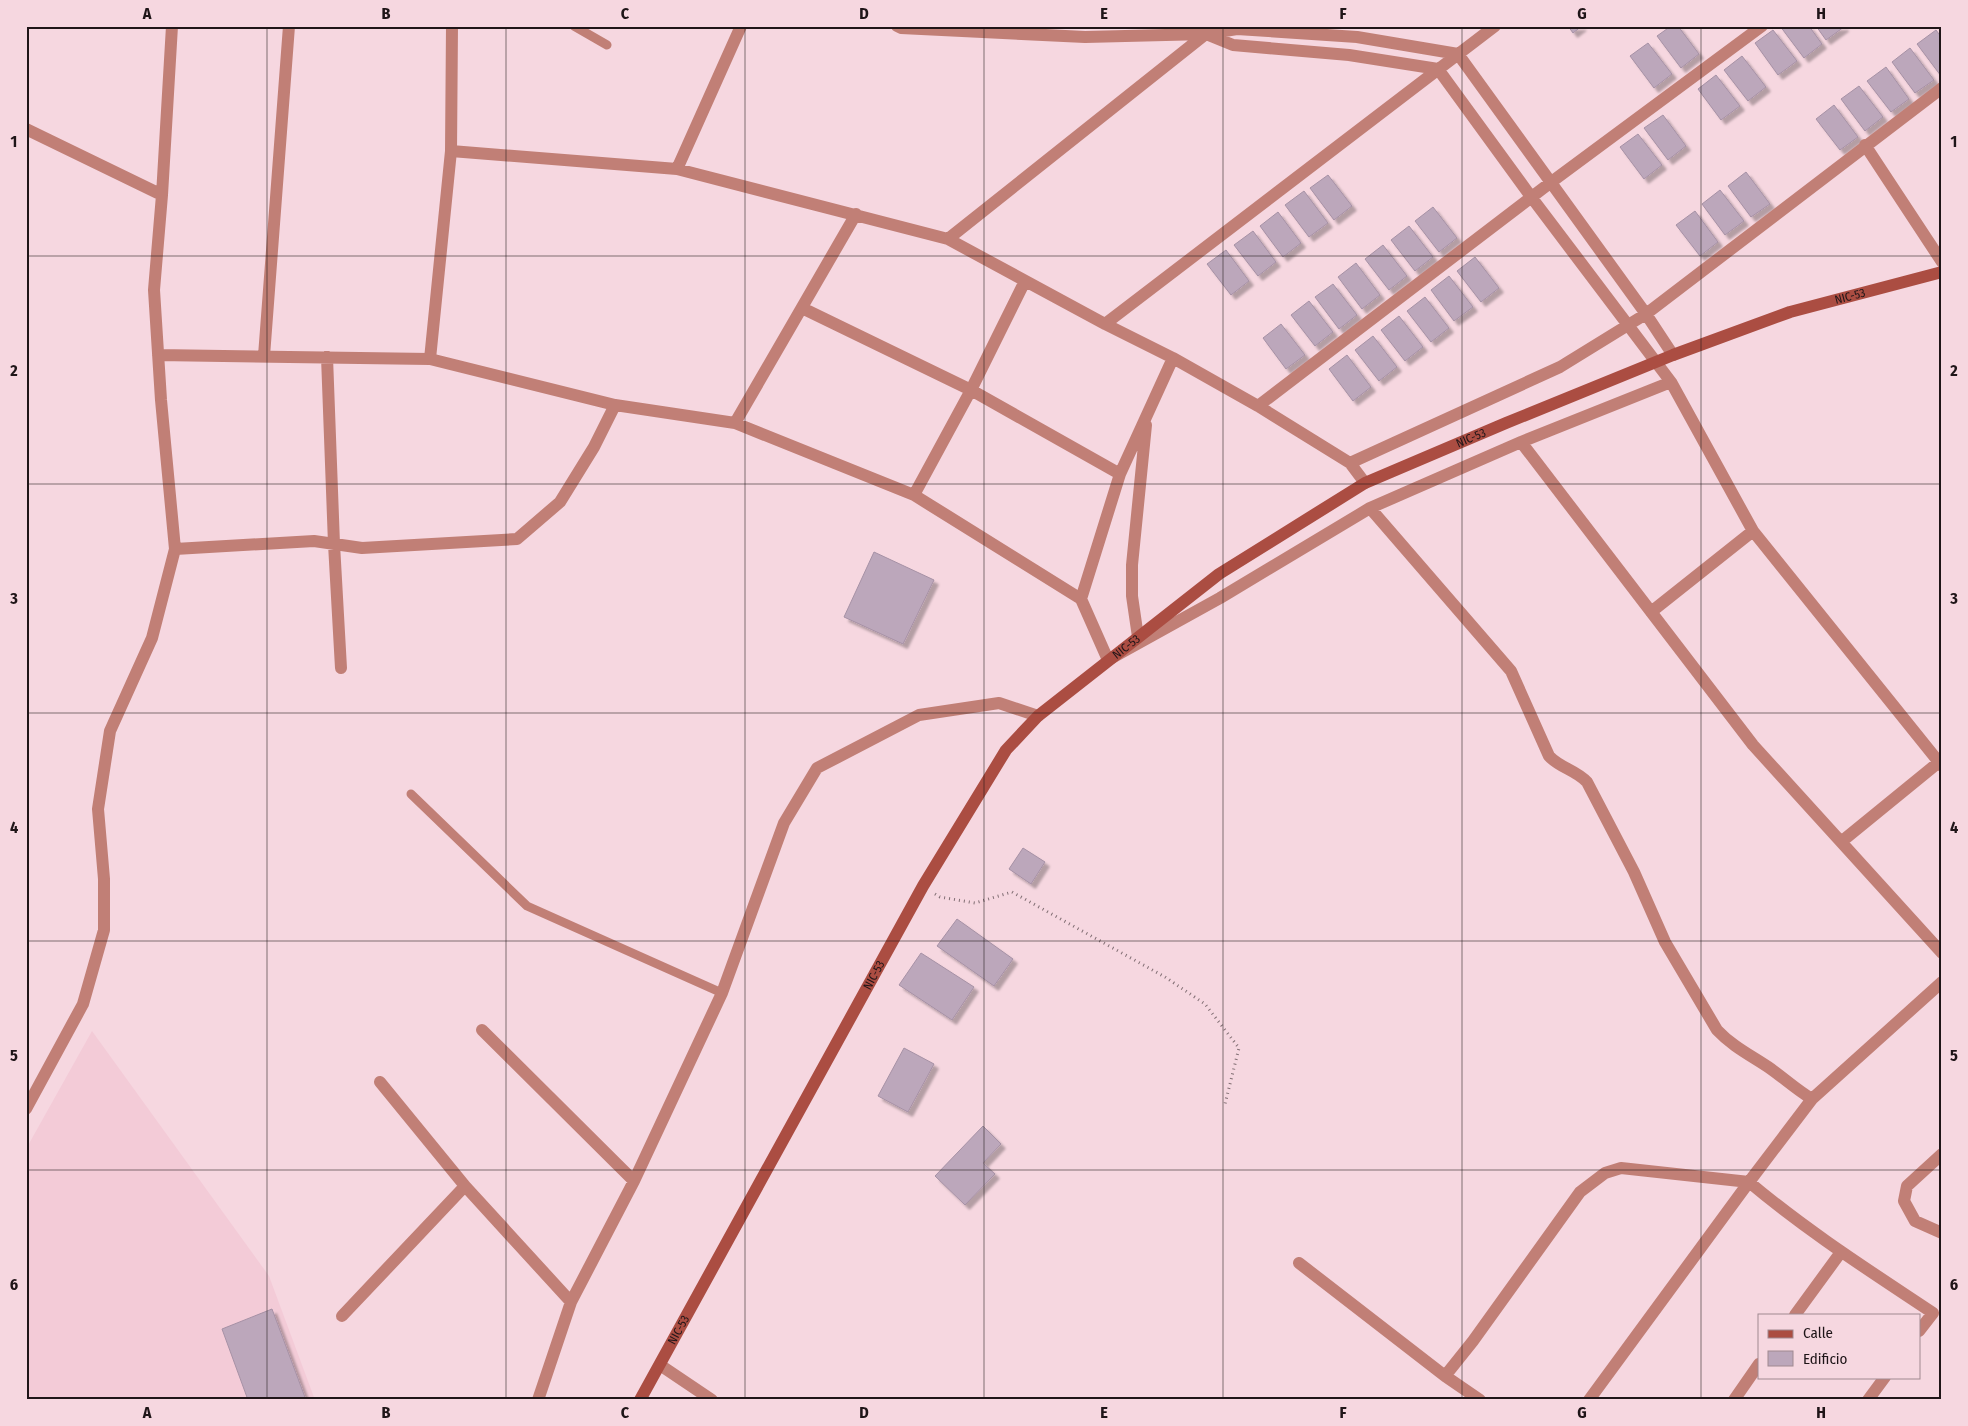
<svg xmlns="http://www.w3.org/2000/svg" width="1968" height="1426" viewBox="0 0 1968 1426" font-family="'Fira Sans Condensed',sans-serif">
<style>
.built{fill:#f3cbd7}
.building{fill:#bca7bb;stroke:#a691a5;filter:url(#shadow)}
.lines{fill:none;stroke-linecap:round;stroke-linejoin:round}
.path{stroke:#816e73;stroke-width:3;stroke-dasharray:1 4;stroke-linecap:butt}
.service{stroke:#c17f76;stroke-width:9}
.minor{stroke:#c17f76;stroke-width:12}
.secondary{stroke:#ab4d42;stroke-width:12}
.grid{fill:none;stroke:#1f1518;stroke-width:1;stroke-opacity:0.55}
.labels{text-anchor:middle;stroke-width:4;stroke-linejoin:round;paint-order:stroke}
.street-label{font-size:12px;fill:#1f1518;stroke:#f6d7e0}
.neatline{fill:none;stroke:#1f1518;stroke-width:2}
.grid-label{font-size:16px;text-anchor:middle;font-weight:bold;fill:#1f1518}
</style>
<defs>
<filter id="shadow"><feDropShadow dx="4.5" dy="4.5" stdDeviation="1" flood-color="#0004"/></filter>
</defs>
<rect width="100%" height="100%" fill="#f6d7e0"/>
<path class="built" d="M92,1031L269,1276L315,1400H26V1149Z"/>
<path class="building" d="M1568,26H1582L1573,33Z
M1671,26H1678L1699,54L1681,68L1657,36Z
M1780,26H1809L1822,44L1804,58Z
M1816,26H1844V27L1826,40Z
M1773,30L1797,61L1778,75L1755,43Z
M1936,30L1942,38L1941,76L1917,44Z
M1648,43L1672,74L1654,88L1630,56Z
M1910,48L1934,80L1915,93L1892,62Z
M1742,56L1766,87L1748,101L1724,70Z
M1886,67L1909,99L1891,112L1867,81Z
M1716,75L1740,106L1721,120L1698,89Z
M1859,86L1883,117L1865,131L1841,99Z
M1834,105L1858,137L1840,150L1816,119Z
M1663,115L1686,146L1668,160L1644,128Z
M1638,134L1662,165L1644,179L1620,147Z
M1746,172L1770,204L1751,217L1728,186Z
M1328,175L1352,206L1334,220L1310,188Z
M1720,190L1744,221L1725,235L1702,204Z
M1304,191L1328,223L1309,237L1285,205Z
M1433,207L1457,238L1439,252L1415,221Z
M1695,211L1718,242L1700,256L1676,225Z
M1278,212L1301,243L1283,257L1260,226Z
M1409,226L1433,257L1415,271L1391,240Z
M1253,231L1276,262L1258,276L1234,245Z
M1383,245L1407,276L1389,290L1365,259Z
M1226,250L1249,281L1231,295L1207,264Z
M1475,257L1499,288L1481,302L1457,271Z
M1356,263L1380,295L1362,309L1338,277Z
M1449,276L1473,307L1454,321L1431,290Z
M1333,284L1357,315L1339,329L1315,297Z
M1425,297L1449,328L1431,342L1407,311Z
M1309,301L1333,332L1315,346L1291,315Z
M1399,316L1423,347L1405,361L1381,330Z
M1281,324L1305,355L1286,369L1263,338Z
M1373,336L1397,367L1379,381L1355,350Z
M1347,355L1371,387L1353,401L1329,369Z
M874,552L934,580L903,644L844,617Z
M1023,848L1045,862L1031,884L1009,869Z
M957,919L1013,959L994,986L937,946Z
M921,953L974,987L952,1020L899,985Z
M904,1048L934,1064L908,1112L878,1096Z
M983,1126L1001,1144L983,1163L995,1174L965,1205L935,1176Z
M272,1309L306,1400H248L222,1329Z"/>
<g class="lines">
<path class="path" d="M935,894L940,897L975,903L1012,892L1165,977L1205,1004L1239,1048L1225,1104"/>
<path class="service" d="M574,26L607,45
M411,794L527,906L722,993"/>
<path class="minor" d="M897,26L901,28L1085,37L1206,34L1237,29L1357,37L1458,54L1646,314L1673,355
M26,129L162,195
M1865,145L1942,262
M451,151L677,169L948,239L1105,324L1173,358L1258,406L1350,463L1365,483
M677,169L741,26
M948,239L1207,33
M802,308L971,390L1120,474
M1105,324L1495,26
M158,355L430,359L615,405L735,423L914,495L1081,599
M264,356L289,26
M327,357L334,544L341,668
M1173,358L1120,474L1081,599L1108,660L1220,598L1370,508L1521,442L1671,382L1532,198L1438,69L1349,55L1233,45L1206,34
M430,359L451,151L452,26
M1671,382L1753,531L1942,766
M1258,406L1550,183L1762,26
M735,423L856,214
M1521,442L1753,745L1942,953
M1350,463L1560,367L1646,314L1942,88
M914,495L971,390L1025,281
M1370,508L1511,671L1549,756C1560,768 1576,770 1587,782L1634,872L1665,942L1717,1030C1733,1047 1752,1056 1771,1069C1785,1079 1797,1090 1812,1099
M175,549L314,541L362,548L517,539L560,502L594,447L615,405
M1651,612L1753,531
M1138,637L1132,596V565L1146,425
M1841,842L1939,762
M482,1030L634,1181
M380,1082L465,1186L571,1302
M26,1109L83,1004L104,930V879L98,809L110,731L152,638L175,549L161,400L154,290L162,195L172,26
M1942,1154L1907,1186L1904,1201L1915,1221L1942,1233
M1299,1263L1445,1376
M1795,1315L1841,1252
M342,1316L465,1186
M1919,1331L1933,1313C1870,1271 1807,1231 1749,1182L1812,1099L1942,982
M660,1365L712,1400
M538,1400L571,1302L634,1181L722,993L784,823L817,768L919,715L999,703L1038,716
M1480,1400L1445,1376L1473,1341L1580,1192L1605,1173L1621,1168L1749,1182L1589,1400
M1734,1400L1759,1364
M1868,1400L1885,1377"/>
<path class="secondary" id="s1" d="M640,1400L923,886L1006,750L1038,716L1219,574L1365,483L1506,423L1673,355L1790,312L1942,272"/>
</g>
<path class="grid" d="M267,26V1400M506,26V1400M745,26V1400M984,26V1400M1223,26V1400M1462,26V1400M1701,26V1400M26,256H1942M26,484H1942M26,713H1942M26,941H1942M26,1170H1942"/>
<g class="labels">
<g class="street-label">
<text dy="4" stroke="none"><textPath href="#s1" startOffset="1715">NIC-53</textPath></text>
<text dy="4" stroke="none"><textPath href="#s1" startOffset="1310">NIC-53</textPath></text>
<text dy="4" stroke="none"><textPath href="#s1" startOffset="905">NIC-53</textPath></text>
<text dy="4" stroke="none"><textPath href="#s1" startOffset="485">NIC-53</textPath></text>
<text dy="4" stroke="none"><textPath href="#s1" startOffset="80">NIC-53</textPath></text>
</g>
</g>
<rect width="1968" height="1426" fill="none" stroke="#f6d7e0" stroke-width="55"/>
<rect x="1758" y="1314" width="162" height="65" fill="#f6d7e0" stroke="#a08990"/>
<rect x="1768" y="1330" width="25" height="8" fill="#ab4d42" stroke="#a08990"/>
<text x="1803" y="1338" font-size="15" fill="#1f1518">Calle</text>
<rect x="1768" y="1351" width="25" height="15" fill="#bca7bb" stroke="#a08990"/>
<text x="1803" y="1364" font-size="15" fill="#1f1518">Edificio</text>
<rect x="28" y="28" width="1912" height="1370" class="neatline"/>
<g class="grid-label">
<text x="147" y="19">A</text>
<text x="386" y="19">B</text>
<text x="625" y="19">C</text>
<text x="864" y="19">D</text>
<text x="1104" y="19">E</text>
<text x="1343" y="19">F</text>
<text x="1582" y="19">G</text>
<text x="1821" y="19">H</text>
<text x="14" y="147">1</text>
<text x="1954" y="147">1</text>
<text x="14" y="376">2</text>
<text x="1954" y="376">2</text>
<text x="14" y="604">3</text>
<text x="1954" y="604">3</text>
<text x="14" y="833">4</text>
<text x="1954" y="833">4</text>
<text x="14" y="1061">5</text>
<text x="1954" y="1061">5</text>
<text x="14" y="1290">6</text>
<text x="1954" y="1290">6</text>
<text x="147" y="1418">A</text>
<text x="386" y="1418">B</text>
<text x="625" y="1418">C</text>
<text x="864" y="1418">D</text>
<text x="1104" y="1418">E</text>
<text x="1343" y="1418">F</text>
<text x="1582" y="1418">G</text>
<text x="1821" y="1418">H</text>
</g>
</svg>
